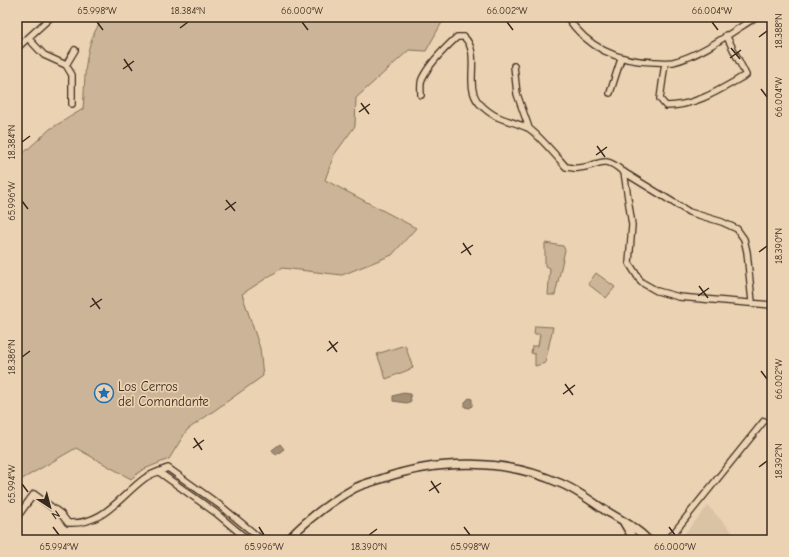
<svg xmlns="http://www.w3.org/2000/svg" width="789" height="557" viewBox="0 0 789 557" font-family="'Comic Neue',sans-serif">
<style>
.built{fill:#dac3a5}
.green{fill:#cbb497;stroke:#836f5a}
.water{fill:#a38e76;stroke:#796653}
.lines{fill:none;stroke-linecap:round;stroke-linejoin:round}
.minor-casing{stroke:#3b2a1e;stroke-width:8}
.tertiary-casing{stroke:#3b2a1e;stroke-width:10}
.minor{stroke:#ead2b2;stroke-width:5.5}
.tertiary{stroke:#ead2b2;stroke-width:7}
.ticks{fill:none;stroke:#3b2a1e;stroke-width:1.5}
.labels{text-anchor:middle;stroke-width:3.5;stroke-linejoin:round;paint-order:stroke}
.poi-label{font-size:13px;fill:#3b2a1e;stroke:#ead2b2;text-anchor:start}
.neatline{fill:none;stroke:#3b2a1e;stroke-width:1.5}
.ticks-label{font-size:10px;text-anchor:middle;fill:#3b2a1e}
</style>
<rect width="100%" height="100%" fill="#ead2b2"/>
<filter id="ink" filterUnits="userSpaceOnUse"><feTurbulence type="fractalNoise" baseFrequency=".025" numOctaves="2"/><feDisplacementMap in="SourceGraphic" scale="8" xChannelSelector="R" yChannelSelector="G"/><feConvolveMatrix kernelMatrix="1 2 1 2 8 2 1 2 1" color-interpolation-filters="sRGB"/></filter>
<g filter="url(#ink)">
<path class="built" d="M708,506L740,540H679Z"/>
<path class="green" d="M105,17H445L426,51L409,50L356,98L355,126L334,155L325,180L416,228L392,255L342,275L282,268L242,294L260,348L263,376L187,430L169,459L142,470L131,479L76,448L17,482V159L50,129L83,109C86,77 82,42 105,17Z
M504,17H523L515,23Z
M545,243L563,246L565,250L555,295H548L550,268L545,266Z
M596,273L615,287L606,298L588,284Z
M535,326L553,327L545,363L535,366V354L531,353L532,346H538L540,334H534Z
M405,345L413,368L386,379L377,354Z"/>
<path class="water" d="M403,393L410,394L411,401L407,403L393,401V396Z
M469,398L472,399V406L470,408L465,407V402Z
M280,444L284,449L276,455L272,450Z"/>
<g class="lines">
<defs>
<path id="minor" d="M567,17C588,48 618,62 655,62C661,62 667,63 673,62C700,56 732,32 756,17
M635,17H655
M28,38L44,55L66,65L72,75V104
M17,48L51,17
M665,63L660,99L666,106C696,106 721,89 746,75L726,35
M66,65L75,50
M514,66L517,94L529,128
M610,93L621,59
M421,95C421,90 420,83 422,79C429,64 445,48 457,37H464C482,54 463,85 479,103C496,121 508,119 528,128C536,132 558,158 566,167C570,167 574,169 578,168C599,167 602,153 622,171L689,212L722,222L737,229L744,239L747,252L752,302
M624,172L632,225L629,263L641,282L657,291L679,297L772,305
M159,472L216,513L248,540
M17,517L34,494L61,514L68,523C104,525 119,497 145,478C151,474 160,471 168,468L221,506L262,540
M668,540L764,421"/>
<path id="tertiary" d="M623,521L634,540
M288,540C307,519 330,502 355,488C363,484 372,482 381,479C437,459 506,458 562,484C576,490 590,500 603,509C619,519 635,526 648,540"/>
</defs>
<use href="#minor" class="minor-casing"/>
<use href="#tertiary" class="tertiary-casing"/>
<use href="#minor" class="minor"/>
<use href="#tertiary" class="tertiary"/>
</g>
</g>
<path class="ticks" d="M97,22L103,30M302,22L308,30M507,22L513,30M712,22L718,30M180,28L188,22M759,37L767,31M731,48L740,59M730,58L741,50M124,59L132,71M123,69L134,61M761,89L767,97M361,103L369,114M359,112L370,104M22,142L30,136M597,146L605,157M596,155L607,147M226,200L235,211M22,201L28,209M225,210L236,202M463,243L471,255M759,252L767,246M461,253L473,245M699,286L708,298M698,296L709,288M92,298L100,309M90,307L102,299M329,341L337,352M327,351L338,342M22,357L30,351M761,371L767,379M565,384L573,395M563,394L575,385M194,438L202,450M193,448L204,440M759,467L767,461M431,481L439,493M22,484L28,492M429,491L441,483M53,527L59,535M259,527L264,535M464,527L470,535M669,527L675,535M369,535L377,529"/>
<defs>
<symbol id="sight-ring" viewBox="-11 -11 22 22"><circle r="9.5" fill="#ead2b2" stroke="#1f6fb2" stroke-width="1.5"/><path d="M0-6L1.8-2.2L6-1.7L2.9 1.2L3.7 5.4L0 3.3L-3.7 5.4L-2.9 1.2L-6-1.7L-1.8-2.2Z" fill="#1f6fb2"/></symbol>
</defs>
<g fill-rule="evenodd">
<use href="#sight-ring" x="93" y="382" width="22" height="22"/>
</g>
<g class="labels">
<g class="poi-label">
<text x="118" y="391">Los Cerros<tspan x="118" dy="15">del Comandante</tspan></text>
</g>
</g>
<rect width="789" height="557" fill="none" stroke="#ead2b2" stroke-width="44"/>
<g transform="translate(50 507) rotate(144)" stroke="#ead2b2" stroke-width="3" paint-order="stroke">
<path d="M0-3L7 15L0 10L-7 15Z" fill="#3b2a1e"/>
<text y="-6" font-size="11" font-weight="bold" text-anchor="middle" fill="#3b2a1e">N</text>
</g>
<rect x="22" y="22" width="745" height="513" class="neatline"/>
<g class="ticks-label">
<text x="97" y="14">65.998°W</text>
<text x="188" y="14">18.384°N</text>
<text x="302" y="14">66.000°W</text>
<text x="507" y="14">66.002°W</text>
<text x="712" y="14">66.004°W</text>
<text transform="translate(778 31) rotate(-90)" y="4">18.388°N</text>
<text transform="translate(778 97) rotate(-90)" y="4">66.004°W</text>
<text transform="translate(11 142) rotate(-90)" y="4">18.384°N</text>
<text transform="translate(11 201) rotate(-90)" y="4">65.996°W</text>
<text transform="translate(778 246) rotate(-90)" y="4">18.390°N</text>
<text transform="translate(11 357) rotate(-90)" y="4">18.386°N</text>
<text transform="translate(778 379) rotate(-90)" y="4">66.002°W</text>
<text transform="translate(778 461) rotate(-90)" y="4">18.392°N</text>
<text transform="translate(11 484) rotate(-90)" y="4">65.994°W</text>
<text x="59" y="550">65.994°W</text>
<text x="264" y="550">65.996°W</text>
<text x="369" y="550">18.390°N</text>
<text x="470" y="550">65.998°W</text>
<text x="675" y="550">66.000°W</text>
</g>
</svg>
